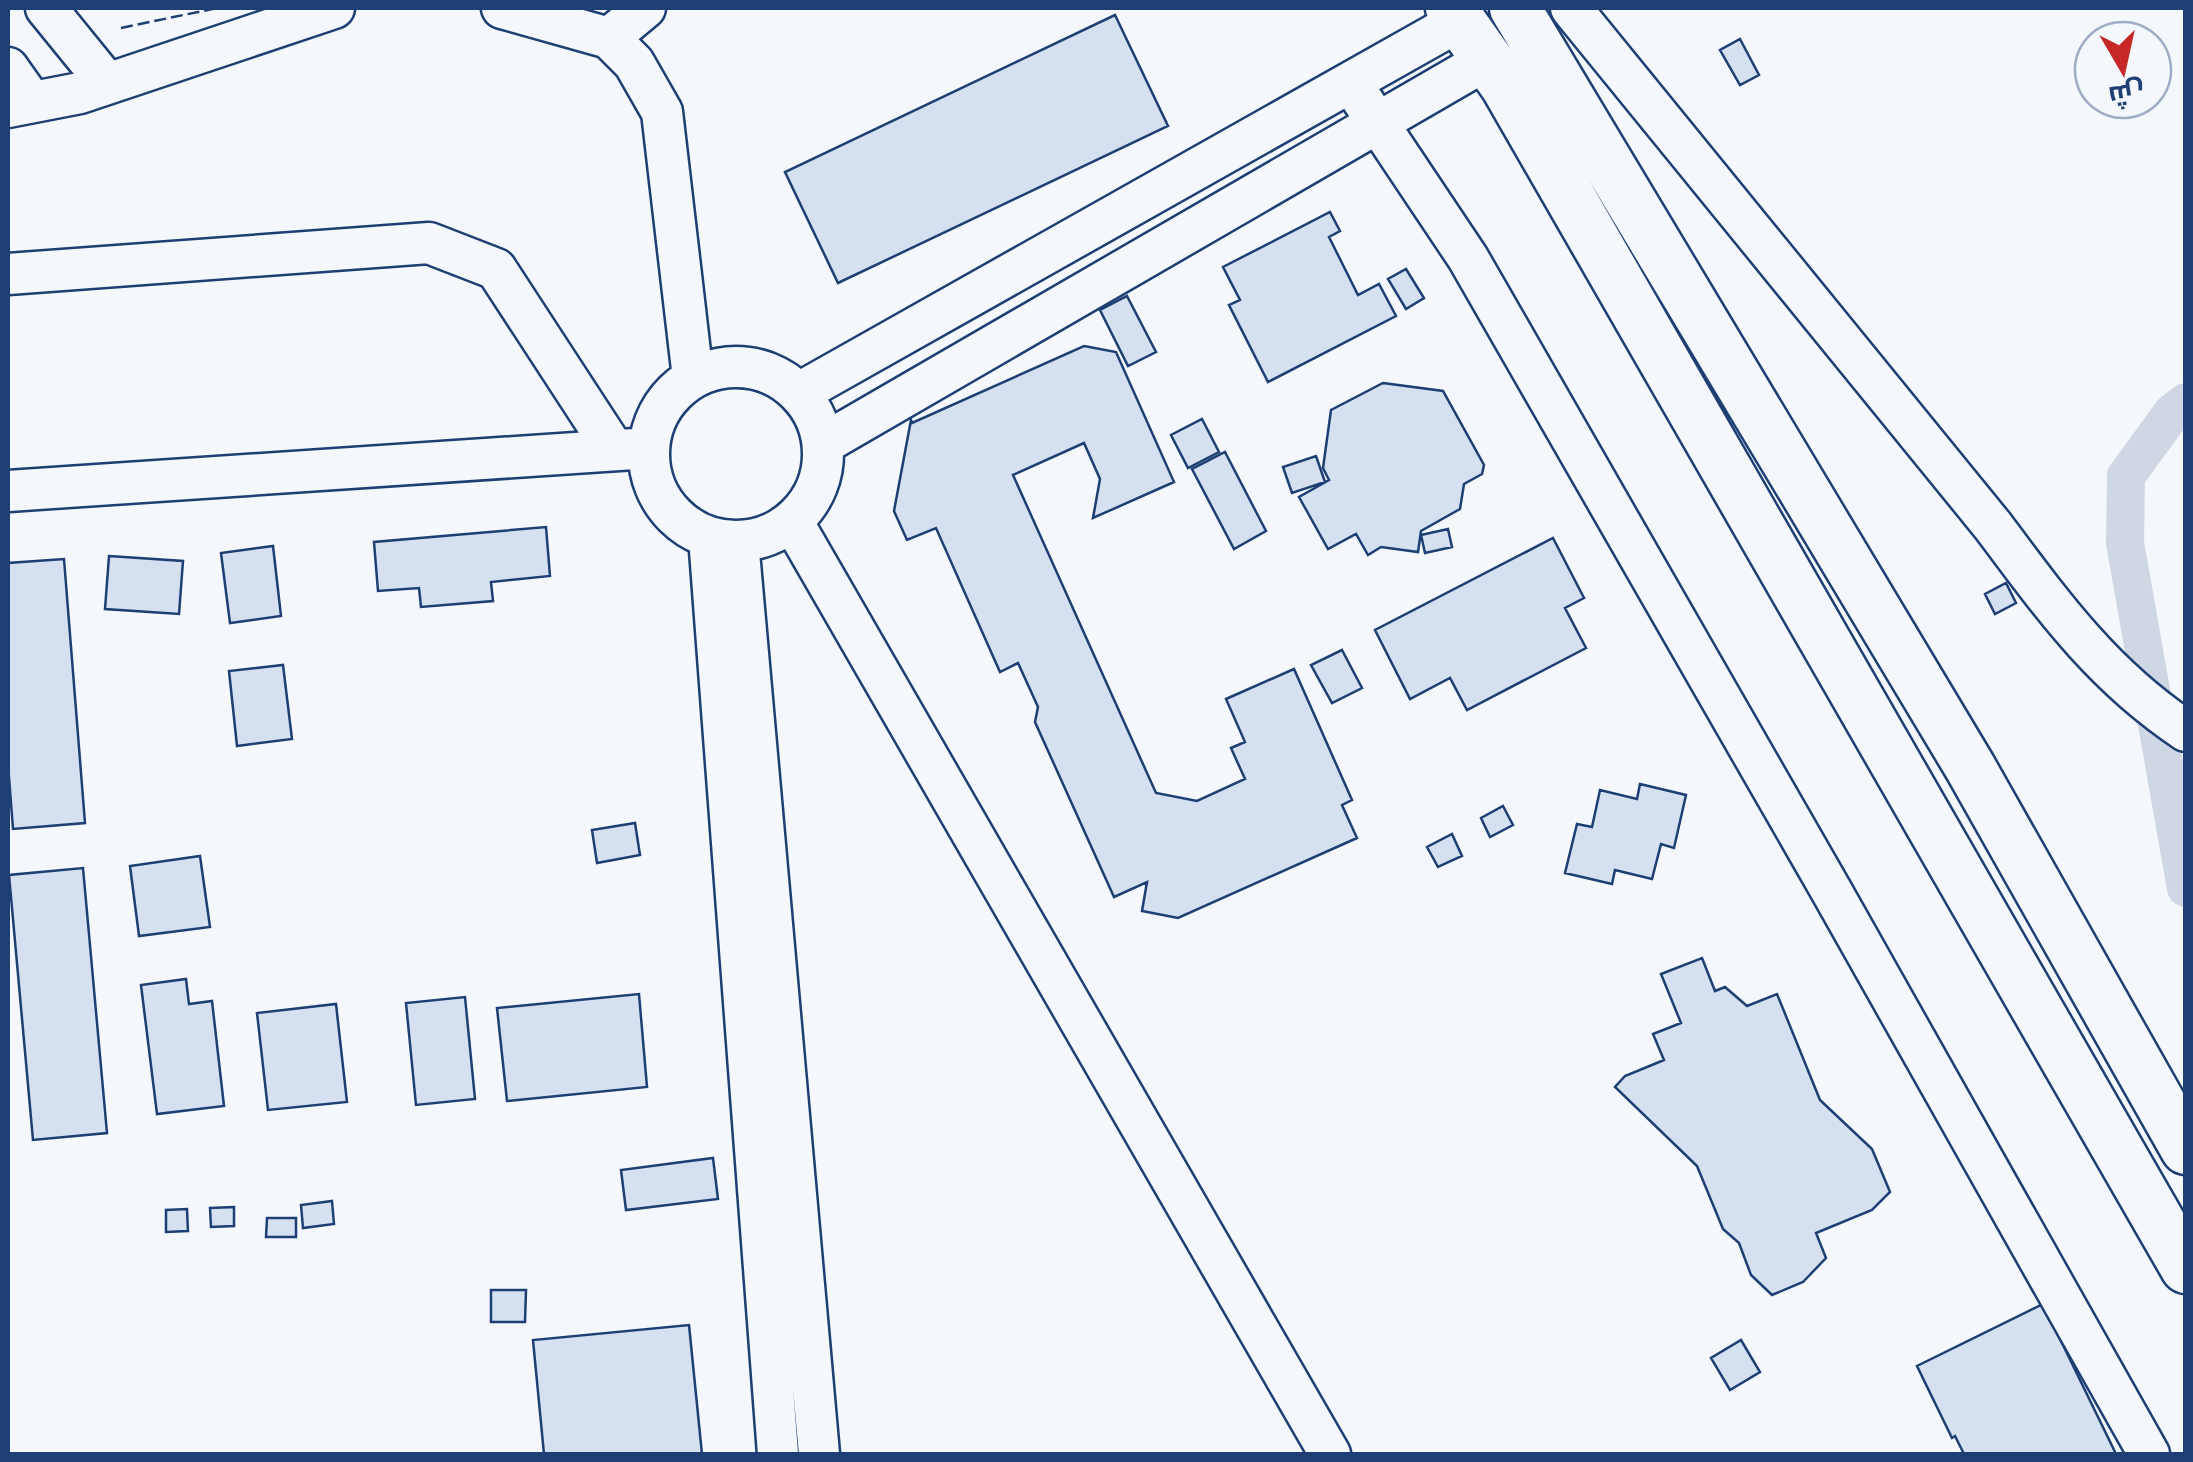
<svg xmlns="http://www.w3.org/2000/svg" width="2193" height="1462" viewBox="0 0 2193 1462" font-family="'Roboto Condensed',Cairo,sans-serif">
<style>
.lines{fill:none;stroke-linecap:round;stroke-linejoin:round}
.canal{stroke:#cfd7e4;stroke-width:38}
.building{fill:#d5e0f0;stroke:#1d3f73;stroke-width:2.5}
.minor-casing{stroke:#1d3f73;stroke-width:45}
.major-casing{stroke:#1d3f73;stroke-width:55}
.minor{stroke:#f4f7fb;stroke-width:40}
.major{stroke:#f4f7fb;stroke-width:50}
.fence{stroke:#1d3f73;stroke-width:2.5;stroke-dasharray:12 5;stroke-linecap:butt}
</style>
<rect width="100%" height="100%" fill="#f4f7fb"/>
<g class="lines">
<path class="canal" d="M2186,402L2172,413L2126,476L2125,543L2186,888"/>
</g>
<path class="building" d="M1115,15L1168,126L838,283L785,172Z
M1740,39L1759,75L1740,85L1720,50Z
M1330,212L1340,231L1329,237L1358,295L1379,284L1396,316L1268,382L1229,305L1240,300L1223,267Z
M1406,269L1424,298L1406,309L1388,279Z
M1127,296L1156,352L1128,366L1100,310Z
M1084,346L1116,352L1174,482L1093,518L1100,479L1084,443L1013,475L1156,793L1197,801L1245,779L1231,748L1245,742L1226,699L1294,669L1352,800L1342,805L1357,838L1178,918L1142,911L1147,882L1114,897L1035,722L1038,707L1018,663L1000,672L936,528L907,540L894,511L911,420L912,423Z
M1383,383L1443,391L1484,465L1482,474L1464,484L1460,509L1421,531L1418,552L1381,547L1368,555L1356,534L1328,549L1299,497L1329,480L1323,468L1331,410Z
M1202,419L1219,452L1188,468L1171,435Z
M1225,452L1266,531L1234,549L1192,469Z
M1316,456L1325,482L1292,493L1283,467Z
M546,527L550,576L491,582L493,601L421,607L419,588L378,591L374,542Z
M1448,529L1452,547L1425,553L1421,535Z
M1553,538L1584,598L1565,608L1586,648L1467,710L1450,678L1410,699L1375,630Z
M273,546L281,616L230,623L221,553Z
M109,556L183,561L179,614L105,609Z
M64,559L85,823L13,829L8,764V563Z
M2006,583L2016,603L1995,614L1985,594Z
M1342,650L1362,688L1332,703L1311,665Z
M283,665L292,739L237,746L229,671Z
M1640,784L1686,795L1674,848L1661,844L1652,879L1615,870L1612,884L1565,873L1577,824L1592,827L1600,790L1637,799Z
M1503,806L1513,825L1490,837L1481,818Z
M635,823L640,855L597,863L592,830Z
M1452,834L1462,856L1438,867L1427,847Z
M200,856L210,927L139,936L130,866Z
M83,868L107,1133L33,1140L9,875Z
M1702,958L1715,991L1725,987L1747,1006L1777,994L1820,1100L1872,1149L1890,1192L1872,1210L1816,1233L1826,1258L1803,1282L1772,1295L1751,1275L1739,1243L1723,1229L1697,1166L1615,1087L1625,1076L1664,1060L1653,1034L1681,1023L1661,974Z
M186,979L189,1004L212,1001L224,1106L157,1114L141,985Z
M639,994L647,1087L507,1101L497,1008Z
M465,997L475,1099L416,1105L406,1003Z
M336,1004L347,1102L268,1110L257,1013Z
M713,1158L718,1199L626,1210L621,1170Z
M332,1201L334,1224L303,1228L301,1205Z
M234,1207V1226L211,1227L210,1208Z
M187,1209L188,1231L166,1232V1210Z
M267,1218H296V1237H266Z
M491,1290H526L525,1322H491Z
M2043,1304L2116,1454H1964L1955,1436L1952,1438L1917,1366Z
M689,1325L702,1454H544L533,1340Z
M1741,1340L1760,1372L1730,1390L1711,1358Z"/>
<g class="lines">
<defs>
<path id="minor" d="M46,8L107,83
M502,8L609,38L634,63L662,112L693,378
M1571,8L1993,526C2052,605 2102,675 2186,731
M609,38L645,8
M8,68L32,102
M1351,83L1468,258L1832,892L2149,1454
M8,107L80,93L334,8
M8,274L429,243L496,269L614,450
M649 454a87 87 0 1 1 174 0a87 87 0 1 1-174 0Z
M799,393L1461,20
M823,444L1488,59
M8,491L649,448
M792,521L1330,1454
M709,537L778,1454
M738,541L819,1454"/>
<path id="major" d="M1451,8L1506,86L2186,1268
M1515,8L1970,767L2186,1149"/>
</defs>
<use href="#minor" class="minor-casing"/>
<use href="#major" class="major-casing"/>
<use href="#minor" class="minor"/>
<use href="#major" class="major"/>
<path class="fence" d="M121,28L217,8"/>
</g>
<rect width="2193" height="1462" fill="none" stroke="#1d3f73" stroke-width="20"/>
<g transform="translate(2123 70) rotate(171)"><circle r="48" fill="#f4f7fb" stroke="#9eadc5" stroke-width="2.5"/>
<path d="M0-8L18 38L0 25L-18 38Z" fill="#c62828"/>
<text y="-15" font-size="28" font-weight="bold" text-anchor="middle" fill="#1d3f73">ش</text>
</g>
</svg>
